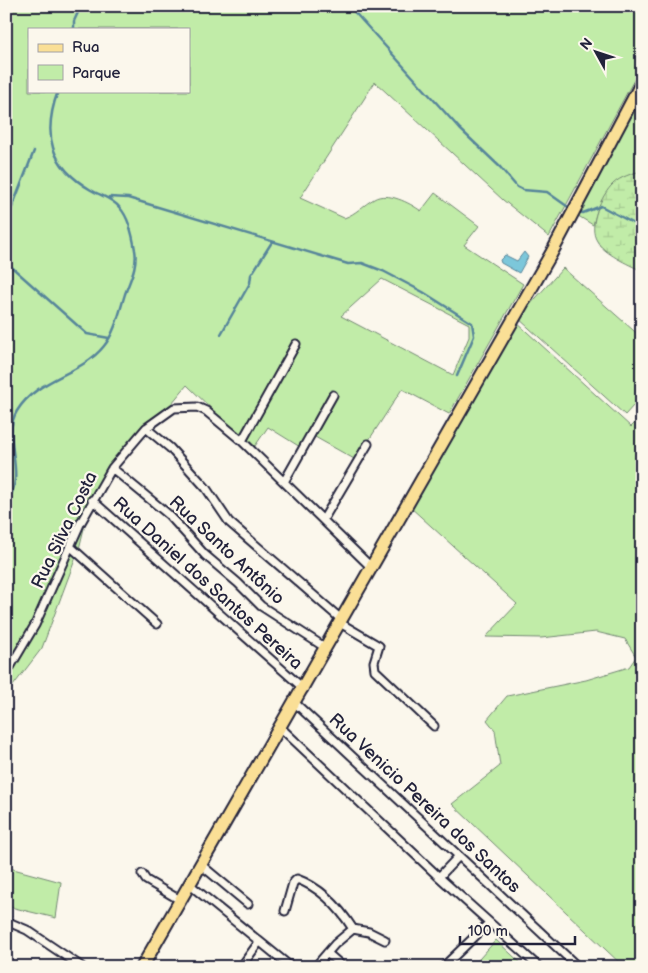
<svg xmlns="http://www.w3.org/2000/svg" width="648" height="973" viewBox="0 0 648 973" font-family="'Balsamiq Sans',sans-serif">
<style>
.green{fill:#c1eca8;stroke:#728772;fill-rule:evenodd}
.wetland{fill:url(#wetland-marsh);stroke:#728772}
.water{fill:#7bc7da;stroke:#57859a}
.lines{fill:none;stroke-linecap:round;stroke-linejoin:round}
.stream{stroke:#57859a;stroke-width:2.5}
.minor-casing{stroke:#22223b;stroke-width:11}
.primary-casing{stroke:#22223b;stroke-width:15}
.minor{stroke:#fbf7ec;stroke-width:7}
.primary{stroke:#fadf96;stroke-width:11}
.labels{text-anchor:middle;stroke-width:4.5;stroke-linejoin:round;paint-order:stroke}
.street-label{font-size:18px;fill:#22223b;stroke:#fbf7ec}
</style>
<defs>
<pattern id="wetland-marsh" width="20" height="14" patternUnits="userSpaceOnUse" patternTransform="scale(1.25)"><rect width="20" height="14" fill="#c1eca8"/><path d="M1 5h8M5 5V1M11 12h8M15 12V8" fill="none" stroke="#a6ca92"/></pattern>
</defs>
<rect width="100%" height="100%" fill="#fbf7ec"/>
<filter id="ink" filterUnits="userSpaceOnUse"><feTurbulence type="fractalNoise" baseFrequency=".02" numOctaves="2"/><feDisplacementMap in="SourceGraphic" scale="10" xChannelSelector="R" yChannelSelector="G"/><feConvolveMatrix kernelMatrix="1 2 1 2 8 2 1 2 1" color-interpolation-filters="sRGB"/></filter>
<g filter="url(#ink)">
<path class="green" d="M6,6H642V65L549,237L503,200L375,82L300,198L344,218C356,214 363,205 374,199C387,191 410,203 421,211L435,193L479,226L464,245L523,284L449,414L402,389L356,460L315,437L305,450L268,427L253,449L187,385L85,507L87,516L79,549L42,648L6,695ZM29,29H189V91H29ZM382,279L469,324V337L453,375L341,316Z
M642,90V171L634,173L598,207L593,225L575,214Z
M563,268L642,338V396L625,415L518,318Z
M515,321L631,427L642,416V967H624L452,804L500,766L495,730L487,720L507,696L586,680L629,667L636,657L625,639L596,632L541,638L486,637L517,604L410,507Z
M6,867L61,882L56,918L6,906Z
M496,940L525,967H472Z"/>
<path class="wetland" d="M642,171V271C628,264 604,254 597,241C587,226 602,194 613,184C620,177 633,173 642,171Z"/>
<path class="water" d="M524,252L528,257L519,273L501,263L500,260L505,255L517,261Z"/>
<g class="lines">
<path class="stream" d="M349,6L460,129L500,167L517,187L523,190L547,192L571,209
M74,29V21L81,6
M109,197L128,198L348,264L362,263L383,271L423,292L472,323L474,336L457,376
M576,211L583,213L601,206L642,228
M6,223L34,151
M6,262L87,334L109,338
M221,334L250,283L251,275L272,242
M6,502C29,475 0,438 17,411C37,378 81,375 104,346C115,333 120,310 125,294C130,280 138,265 135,250C133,237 129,218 120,208C112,198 101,196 91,190C50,166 42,135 58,91"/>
<defs>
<path id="minor" d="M146,428L170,448L206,488L229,522L342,620
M242,441L296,344
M112,468L169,515L205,555L238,583L261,606L326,648
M284,482L333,395
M92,500L304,689
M323,520L368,444
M71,547L157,624
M340,623L379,646L374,662L375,670L434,726
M6,674L35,625L80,524L112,468L146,428L174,408L197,407L206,411L242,441L371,567
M295,703L578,967
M281,728L439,877L539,967
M200,864L248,904
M142,874L146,880L180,900
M439,877L459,856
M189,884L291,967
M285,911L293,883L297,879C322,888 339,907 353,929
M6,921L27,930L82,967
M327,953L343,967
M241,967L259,942
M315,967L335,944L353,929L369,932L385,940
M443,967L489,923"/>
<path id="primary" d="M142,967L551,254L642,82"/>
</defs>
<use href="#minor" class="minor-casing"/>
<use href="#primary" class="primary-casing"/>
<use href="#minor" class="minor"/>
<use href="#primary" class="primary"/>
</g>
</g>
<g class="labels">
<g class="street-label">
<text transform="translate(64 530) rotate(-64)" y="6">Rua Silva Costa</text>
<text transform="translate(227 550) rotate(43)" y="6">Rua Santo Antônio</text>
<text transform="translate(208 583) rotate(42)" y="6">Rua Daniel dos Santos Pereira</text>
<text transform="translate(425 803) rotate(43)" y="6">Rua Venicio Pereira dos Santos</text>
</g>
</g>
<rect width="648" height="973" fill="none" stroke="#fbf7ec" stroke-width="25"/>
<rect x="12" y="12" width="623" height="948" fill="none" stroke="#22223b" stroke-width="2" filter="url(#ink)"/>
<rect x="28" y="28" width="162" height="65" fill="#fbf7ec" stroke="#a4a2a5"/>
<rect x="38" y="44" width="25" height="8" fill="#fadf96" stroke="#a4a2a5"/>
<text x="72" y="52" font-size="15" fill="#22223b">Rua</text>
<rect x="38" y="65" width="25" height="15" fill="#c1eca8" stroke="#a4a2a5"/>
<text x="72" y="78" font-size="15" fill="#22223b">Parque</text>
<g transform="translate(596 52) rotate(310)" stroke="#fbf7ec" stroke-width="4" paint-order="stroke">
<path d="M0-4L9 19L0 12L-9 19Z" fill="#22223b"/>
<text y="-8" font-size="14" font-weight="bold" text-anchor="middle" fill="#22223b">N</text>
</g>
<path d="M460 936v8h115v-8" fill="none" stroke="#22223b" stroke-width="2.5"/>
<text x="468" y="936" font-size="15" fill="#22223b" stroke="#fbf7ec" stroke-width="4" paint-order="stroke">100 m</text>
</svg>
